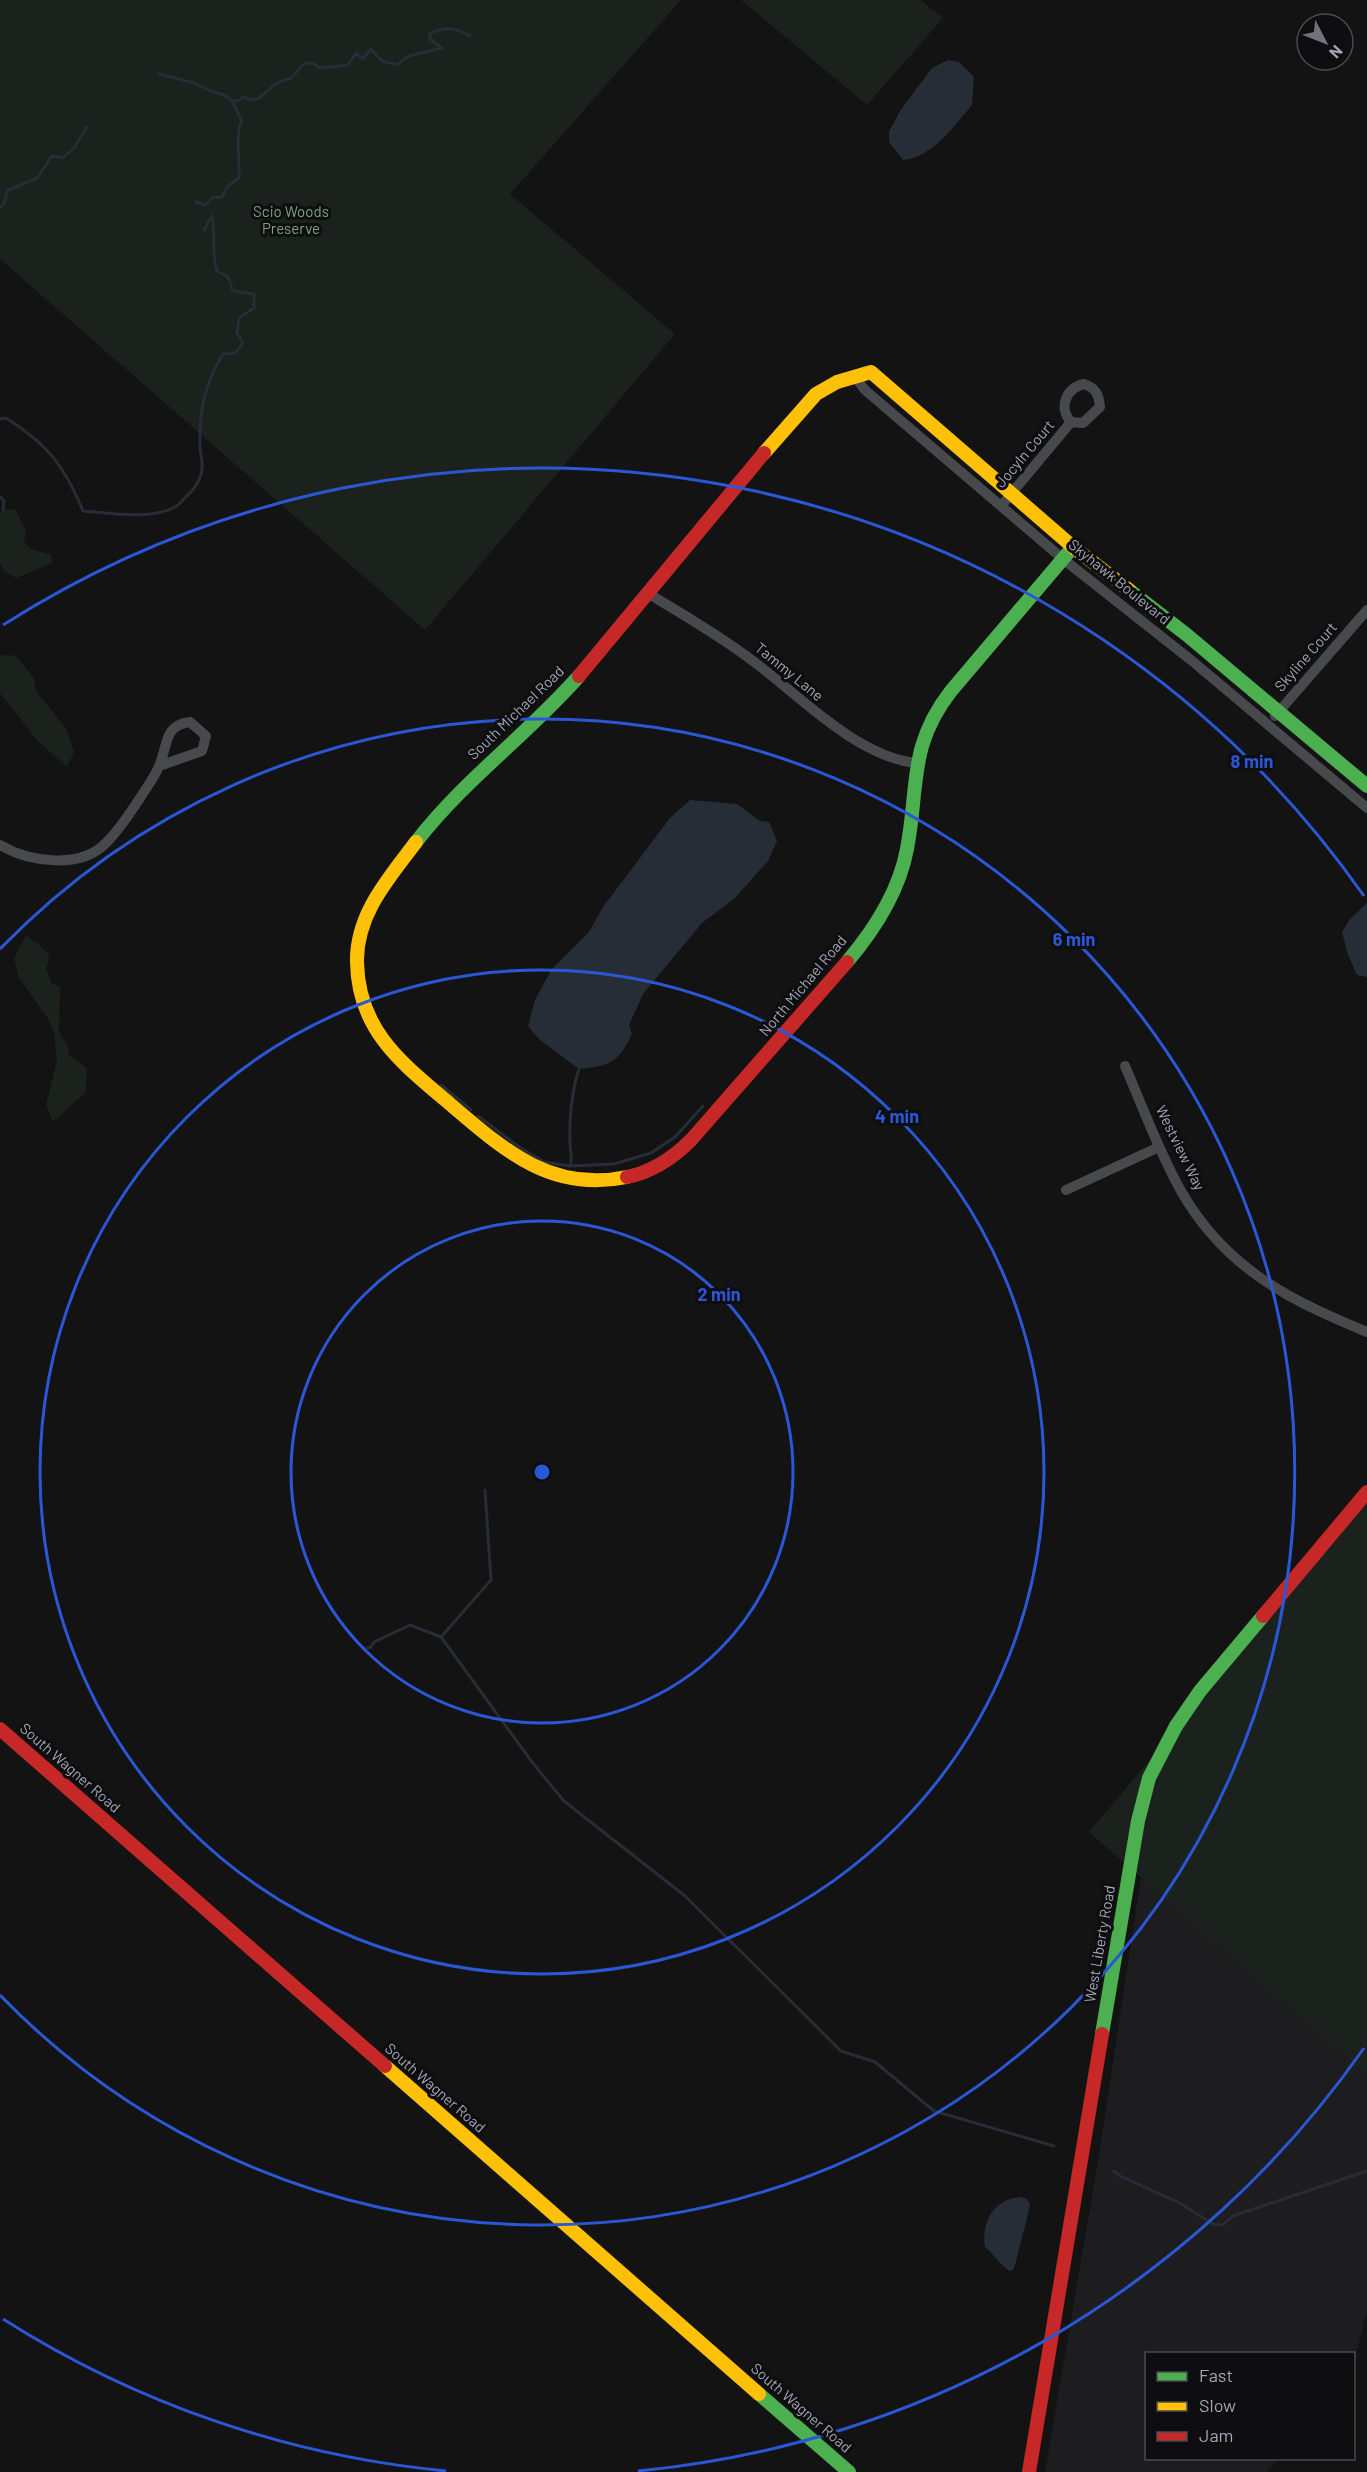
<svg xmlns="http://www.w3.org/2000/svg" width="1367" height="2472" viewBox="0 0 1367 2472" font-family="Barlow,sans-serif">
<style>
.built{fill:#1d1d1f}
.green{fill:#1b221d}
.water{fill:#262d36}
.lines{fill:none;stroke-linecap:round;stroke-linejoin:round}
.stream{stroke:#262d36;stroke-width:3}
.street{stroke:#47494c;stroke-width:10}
.fast{stroke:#4caf50;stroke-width:14}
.slow{stroke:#ffc107;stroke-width:14}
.jam{stroke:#c62828;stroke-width:14}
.ring{fill:none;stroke:#2a57d5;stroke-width:3}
.labels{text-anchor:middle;stroke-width:6;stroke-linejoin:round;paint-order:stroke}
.park-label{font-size:15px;fill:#78a27e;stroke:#0e0d0f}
.street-label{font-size:15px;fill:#a3a7b6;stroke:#0e0d0f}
.centre{fill:#2a57d5;stroke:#0e0d0f;stroke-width:3}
.ring-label{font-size:18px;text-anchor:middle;font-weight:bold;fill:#2a57d5;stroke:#0e0d0f;stroke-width:6;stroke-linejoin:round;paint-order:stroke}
</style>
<rect width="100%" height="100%" fill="#131313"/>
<path class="built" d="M1141,1877L1367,2075V2311L1354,2361V2354H1146V2458L1279,2459L1267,2472H1045L1099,2155Z"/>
<path class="green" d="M0,0H681L510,194L675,334L425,630L0,259Z
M741,0H921L943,18L867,105Z
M15,509L26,530L24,542L31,549L51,555L52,563L16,578L5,572L0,564V513L3,510Z
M0,655L16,656L34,678L36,691L66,728L74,752L67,767L38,741L0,693Z
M26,935L37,943L50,956L46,969L51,983L60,987L59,1031L68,1047L69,1055L87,1068L86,1092L53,1122L46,1104L57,1060L54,1032L48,1019L19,978L14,958Z
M1367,1503V2075L1089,1832Z"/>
<path class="water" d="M948,60L959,62L974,77L972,105C953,127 933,157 903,160L889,142V132L900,111L932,68Z
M690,800L737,804L760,821L769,822L777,841L768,861L735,898L702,923L643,994L629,1025L632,1034C618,1063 610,1066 579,1069L540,1040L528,1026L535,1000L551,970L589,932L603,907L670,818Z
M1367,903V977L1357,975L1348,955L1342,932L1350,919Z
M1020,2197L1027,2199L1030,2204L1029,2210L1015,2265L1013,2270L1009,2271C1000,2264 994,2255 985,2247C981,2222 994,2199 1020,2197Z"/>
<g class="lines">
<path class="stream" d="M159,74L194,83L211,91L224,95L232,101L242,121C235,131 240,163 239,178L227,187L222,197L212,198L205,205L196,202
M232,101L240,100L242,97L252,100L259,98L277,83L291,78L305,63H313L319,68L348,65L356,53L363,59L371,49L382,61L397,65L408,56L442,48L430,39V33C447,27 454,27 470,36
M0,207L4,204L7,191L37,178L52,156L63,158L74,148L87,127
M0,419L6,418C48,445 64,465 83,511C109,513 156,521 178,505C182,501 186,496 191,492C196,486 202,476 202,468C203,461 200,453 200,445C199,411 205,383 223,354L235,353L243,343L237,333L239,318L254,308V294L233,291L228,277L217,271C211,252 216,236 212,216L204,230
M0,497L4,501L3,510
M441,1085L471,1110
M478,1116L519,1147L544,1162L570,1166L614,1164L651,1153L675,1137L703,1106
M570,1166C573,1158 570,1151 570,1142C569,1121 572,1089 579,1069
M485,1490L491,1580L441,1637L532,1762L564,1801L685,1896L841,2051L875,2062L934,2111L1054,2146
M363,1649L371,1647L374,1642L410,1625L441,1637
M1114,2171L1120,2176L1178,2202L1213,2224L1223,2225L1233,2216L1367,2171"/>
<path class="street" d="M855,377L865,390L1063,559L1191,660L1367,808
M1084,384C1096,388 1099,395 1100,407L1083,423L1071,422C1058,408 1066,388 1084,384Z
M1001,506L1071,422
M649,594C684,615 720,636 753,661C799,695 856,756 915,763
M1275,716L1367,610
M0,845C29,862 81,870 107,842C120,829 130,813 140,798C146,788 155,777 159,766C168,747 163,725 190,722L206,736L202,751L159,766
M1125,1066C1143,1108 1159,1152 1181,1191C1225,1268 1289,1300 1367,1332
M1066,1190L1159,1147"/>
<path class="fast" d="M1129,590L1187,635L1367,786
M416,842C465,779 527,735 579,676
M847,962C875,929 899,892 907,849C919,786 908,746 951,691L1073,547
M1102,2034L1138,1821L1149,1778L1176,1726L1200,1691L1263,1616
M759,2394L849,2472"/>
<path class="slow" d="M764,453L816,394L837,382L871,372L1073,547L1129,590
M416,842C389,878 356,914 357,962C358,1031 403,1064 450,1104C504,1150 551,1193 627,1177
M385,2066L759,2394"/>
<path class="jam" d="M579,676L764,453
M627,1177C652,1172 674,1157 691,1140L847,962
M1263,1616L1367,1492
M0,1729L385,2066
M1029,2472L1102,2034"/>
</g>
<g class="ring">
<circle cx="542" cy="1472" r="251"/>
<circle cx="542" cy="1472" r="502"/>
<path d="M0 949A753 753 0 1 1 0 1995"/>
<path d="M1364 2048A1004 1004 0 0 1 638 2471M446 2471A1004 1004 0 0 1 3 2319M3 625A1004 1004 0 0 1 1364 896"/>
</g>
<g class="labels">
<g class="park-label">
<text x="291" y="217">Scio Woods<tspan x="291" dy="17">Preserve</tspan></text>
</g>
<g class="street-label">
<text transform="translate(1025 454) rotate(-50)" y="5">Jocyln Court</text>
<text transform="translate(1119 582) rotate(39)" y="5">Skyhawk Boulevard</text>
<text transform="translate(1306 657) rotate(-49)" y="5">Skyline Court</text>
<text transform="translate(789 672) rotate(39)" y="5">Tammy Lane</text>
<text transform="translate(516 713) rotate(-44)" y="5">South Michael Road</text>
<text transform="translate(803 986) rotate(-50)" y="5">North Michael Road</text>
<text transform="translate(1180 1148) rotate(64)" y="5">Westview Way</text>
<text transform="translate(70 1768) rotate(41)" y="5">South Wagner Road</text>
<text transform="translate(1100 1944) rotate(-80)" y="5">West Liberty Road</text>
<text transform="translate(435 2088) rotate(41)" y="5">South Wagner Road</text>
<text transform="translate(801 2408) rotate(41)" y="5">South Wagner Road</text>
</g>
</g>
<circle cx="542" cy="1472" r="9" class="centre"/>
<g class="ring-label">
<text x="1252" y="768">8 min</text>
<text x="1074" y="946">6 min</text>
<text x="897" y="1123">4 min</text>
<text x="719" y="1301">2 min</text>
</g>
<rect x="1145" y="2352" width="210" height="108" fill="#0e0d0f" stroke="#4a4b52" stroke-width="1.5"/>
<rect x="1157" y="2372" width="30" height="9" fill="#4caf50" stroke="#4a4b52" stroke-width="1.5"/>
<text x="1199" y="2382" font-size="18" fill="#a3a7b6">Fast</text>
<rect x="1157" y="2402" width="30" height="9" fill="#ffc107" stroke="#4a4b52" stroke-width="1.5"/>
<text x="1199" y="2412" font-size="18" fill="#a3a7b6">Slow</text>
<rect x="1157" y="2432" width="30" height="9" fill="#c62828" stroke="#4a4b52" stroke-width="1.5"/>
<text x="1199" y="2442" font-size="18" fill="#a3a7b6">Jam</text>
<g transform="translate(1325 42) rotate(132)"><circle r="28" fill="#0e0d0f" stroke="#4a4b52" stroke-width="1.5"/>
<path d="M0-4.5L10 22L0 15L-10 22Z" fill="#71737d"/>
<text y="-9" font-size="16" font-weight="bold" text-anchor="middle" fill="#a3a7b6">N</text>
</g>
</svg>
